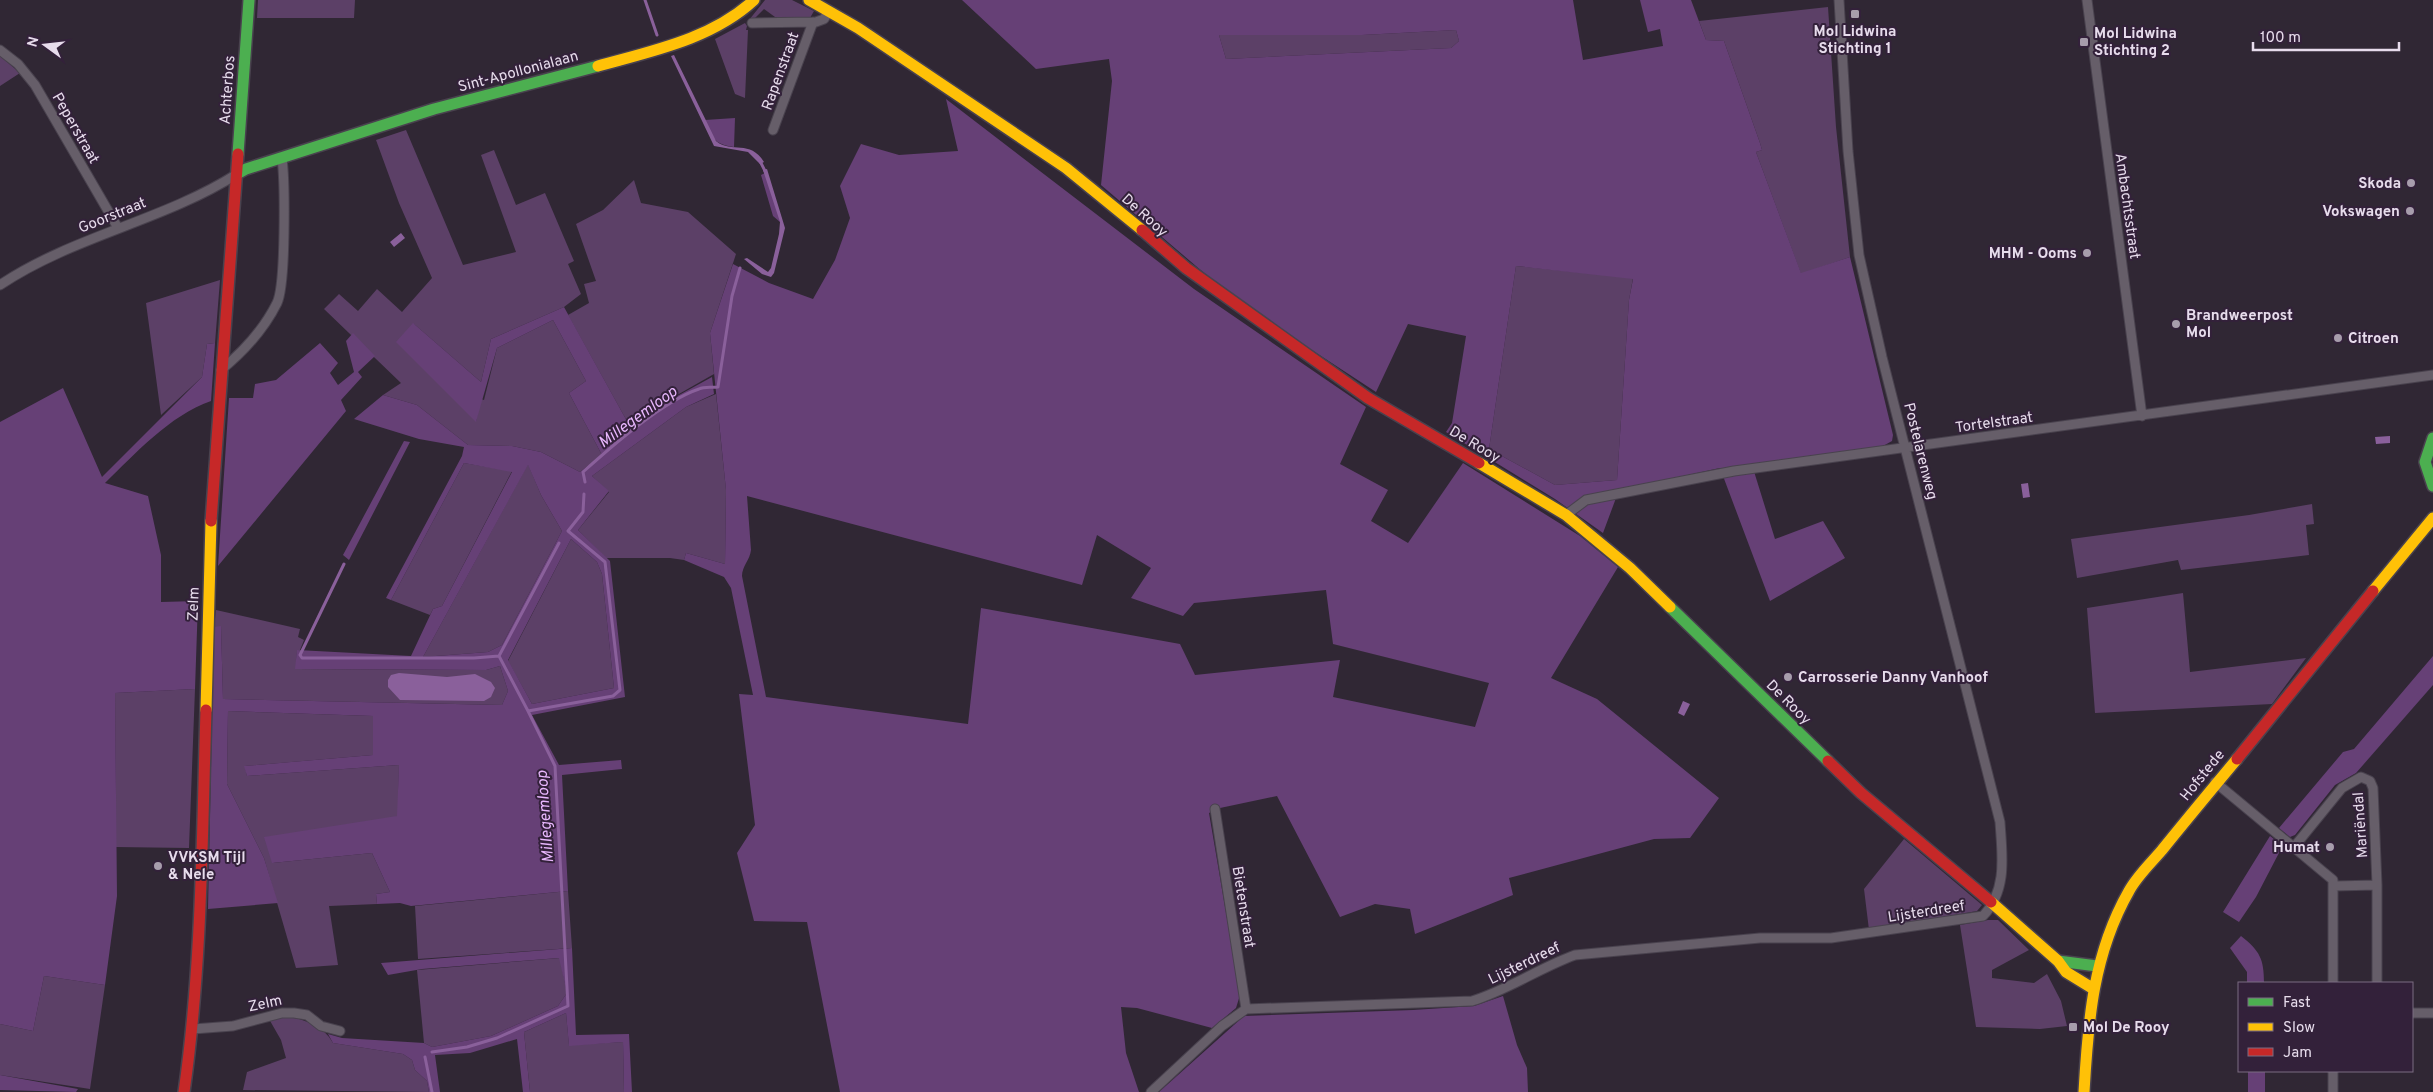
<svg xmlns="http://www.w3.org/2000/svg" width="2433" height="1092" viewBox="0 0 2433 1092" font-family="Overpass,sans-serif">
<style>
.green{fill:#5c4067}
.forest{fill:#664076;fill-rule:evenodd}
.water{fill:#8a609b}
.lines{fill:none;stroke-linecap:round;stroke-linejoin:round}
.stream{stroke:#8a609b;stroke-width:3}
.street-casing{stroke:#49424e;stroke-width:11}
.fast-casing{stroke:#49424e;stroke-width:14}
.slow-casing{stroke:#49424e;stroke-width:14}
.jam-casing{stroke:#49424e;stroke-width:14}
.street{stroke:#665e69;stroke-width:9}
.fast{stroke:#4caf50;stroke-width:11}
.slow{stroke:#ffc107;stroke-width:11}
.jam{stroke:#c62828;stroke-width:11}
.poi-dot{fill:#a79dac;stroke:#33213a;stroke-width:2}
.labels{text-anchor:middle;stroke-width:4;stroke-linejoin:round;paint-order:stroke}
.poi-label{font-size:15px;font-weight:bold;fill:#e7dcec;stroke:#33213a;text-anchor:start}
.street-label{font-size:15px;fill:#e7dcec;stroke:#33213a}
.water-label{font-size:16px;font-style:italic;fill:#e8b7fd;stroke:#33213a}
</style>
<rect width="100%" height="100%" fill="#302734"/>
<path class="green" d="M258,0H355L354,18H257Z
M765,0H792L814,11L810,18L775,17L764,9L752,21L749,20Z
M1828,7L1836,127L1850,257L1801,274L1756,152L1762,150L1760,143L1724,41L1706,40L1699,21Z
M745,23L747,26L746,30H748L745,98L735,94L715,39Z
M1456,30L1459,41L1451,48L1226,59L1219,35H1362Z
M0,56L20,73L0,86Z
M406,130L463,265L516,252L481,155L494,150L516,205L545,193L574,261L568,264L581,294L564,307L491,339L481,382L414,324L476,421L481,399L484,400L497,348L553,320L586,381L569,393L602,455L580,472L541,452L512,446L468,445L417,405L383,395L401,383L324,309L339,294L358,311L377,289L402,312L432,278L399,203L376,140Z
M634,180L641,203L688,212L736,254L710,333L714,374L628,423L568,315L589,303L584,284L596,281L576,224L603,210Z
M1516,266L1633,278L1629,300L1617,480L1555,485L1489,449Z
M220,280L215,343L207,344L202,377L161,415L146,303Z
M716,394L726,490L725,564L686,553L684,560L670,558H606L578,530L609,492L592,476L686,407Z
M464,463L512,471L442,606L433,609L430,615L391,600Z
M528,464L541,495L562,531L502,645L488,652L423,657Z
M2312,504L2314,524L2306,525L2309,555L2181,570L2178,560L2077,578L2071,539L2249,515Z
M571,539L597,562L602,574L614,688L532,704L508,661Z
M2183,593L2190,672L2306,658L2272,704L2095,713L2087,608Z
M216,610L300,629L298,637L304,640L300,650L297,651L296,669L486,670L500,666L508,691L502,705L223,699L221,627H214Z
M195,689L189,848L116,847L115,693Z
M228,711L373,716V755L245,766L247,776L399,765L398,816L272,863L372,853L390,892L376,894L377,904L329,906L338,965L296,968L264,858L227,784Z
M1904,839L1982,905L1977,911L1869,930L1864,889Z
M568,891L572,948L418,959L415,906Z
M1988,920H1998L2029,950L1992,970V978L2034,983L2047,974L2061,1001L2067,1026L2040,1029L1976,1027L1960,925Z
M560,958L567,993L558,1006L491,1036L432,1047L424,1043L417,970Z
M44,976L105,985L90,1089L0,1075V1024L33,1031Z
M566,1013L569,1045L623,1042L624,1092H530L524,1032Z
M285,1016C304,1019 324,1026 333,1043L403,1054L412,1060L415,1070L427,1081L429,1092L243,1090L247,1072L286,1058L281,1040L269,1019Z"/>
<path class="forest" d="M962,0H1573L1583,60L1663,46L1660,29L1648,32L1640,0H1691L1706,40L1724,41L1760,143L1762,150L1756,152L1801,273L1850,257L1893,435L1892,441L1883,446L1752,465L1775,539L1823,521L1845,558L1770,601L1720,468L1619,490L1603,533L1555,499L1446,432L1452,423L1466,336L1408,324L1376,392L1292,337L1210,278L1101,185L1112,81L1109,59L1036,69ZM1456,30L1459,41L1451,48L1226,59L1219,35H1362ZM1516,266L1633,279L1629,300L1617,480L1555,485L1489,449Z
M946,99L1194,289L1366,407L1340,464L1388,490L1371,521L1408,543L1463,463L1580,536L1618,567L1551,678L1597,699L1719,798L1690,838L1654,839L1509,878L1513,895L1415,934L1410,909L1375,904L1340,917L1277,796L1220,808L1209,813L1240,995L1236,1008L1212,1028L1137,1008L1121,1007L1126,1053L1139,1092H840L807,922L754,921L737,853L755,825L739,694L753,695L731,588L724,577L684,560L686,553L725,564L726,490L710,333L733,264L769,283L813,299L835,260L850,218L840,186L861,144L899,155L958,151ZM747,496L1082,585L1097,535L1151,568L1131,598L1183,616L1194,603L1326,590L1333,644L1489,683L1475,727L1333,697L1340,660L1195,675L1180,644L981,608L968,724L766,697L742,576C742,566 750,560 751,550Z
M735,118L734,147C713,144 713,138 705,120Z
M767,172L782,220L780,222L773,216L761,175Z
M564,307L628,423L712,377L714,394L686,407L592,476L609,491L578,530L610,561L625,697L532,715L559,765L621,760L622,769L562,775L568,891L411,906L400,903L377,904L376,894L390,892L372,853L272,863L264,837L397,816L399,765L247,776L244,766L373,755V716L228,711L227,784L264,858L278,903L208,909L214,627L221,626L223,699L502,705L508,691L500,666L486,670L295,669L297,650L411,656L433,609L442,606L512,472L464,463L391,600L386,598L462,456L464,447L419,439L354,419L383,395L417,405L468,445L512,446L541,452L580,472L602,455L569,393L586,381L553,320L497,348L476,422L396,342L413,323L481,382L491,339ZM528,465L541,495L562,531L502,645L488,652L423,657ZM571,539L597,562L602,574L614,688L532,704L508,660Z
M353,333L375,356L358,372L362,377L341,400L346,411L218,566L229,398H253L255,384L276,380L320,343L338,363L330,373L338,385L354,372L346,341Z
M215,343L211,401C169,416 136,453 105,483L148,496L161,555V602L198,601L195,689L115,693L117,896L105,985L44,976L33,1031L0,1024V422L63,388L102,477L202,377L207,344Z
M404,441L410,442L349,560L343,555Z
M2433,656V685L2356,773L2335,785L2295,835L2290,837L2279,828L2343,752L2354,749Z
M2270,836L2279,843L2281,849L2256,897L2239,922L2223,912Z
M2241,936C2260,951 2264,959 2264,983H2247V972L2230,948Z
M572,948L576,1035L629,1034L632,1092H624L623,1042L569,1046L566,1013L524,1032L530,1092H523L517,1039L470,1053L435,1055L440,1092H429L427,1081L415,1070L412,1060L403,1054L333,1043L328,1034L342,1038L424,1043L432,1047L491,1036L558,1006L567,993L559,958L422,969L388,975L381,963Z
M1503,996L1517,1045L1527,1068L1528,1092H1159L1244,1016L1413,1010L1474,1006Z
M2248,1071H2265V1092H2248Z
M0,1075L78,1089L76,1092L0,1090Z"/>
<path class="water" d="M674,55L716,141C732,154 750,139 764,162L760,164L748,152L714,146L671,56Z
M767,169L785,228L774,273L771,277L762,274L744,259L747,258L768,272L771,268L779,234L780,222L763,170Z
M401,233L405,238L394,247L390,242Z
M2390,436V443L2376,444L2375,437Z
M2028,483L2030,497L2023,498L2021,484Z
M399,673L447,677L475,674L491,682L495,688L491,697L484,701L400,700L388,687V680L391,675Z
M1683,701L1690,704L1684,716L1678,713Z"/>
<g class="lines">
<path class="stream" d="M645,0L657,35
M760,161L766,173
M585,482L583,472C612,446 663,401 699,389C705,386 712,388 718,387L732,296L740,268
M344,564L300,655L302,658H474L499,656
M528,711L499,656L559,543
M432,1052L467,1047L497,1038L568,1006L555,766L528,711L613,696L620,690L605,562L568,531L583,512L584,494
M425,1057L432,1092"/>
<defs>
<path id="street" d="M2087,0L2142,416
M752,23L816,22L824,19L829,11
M0,50L18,64L35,85L118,228
M773,130L813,22
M0,285C73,236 163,221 237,174
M221,370C243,352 264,329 277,303C286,284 285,183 282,158
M1566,515L1586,500L1734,471L2433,375
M2215,782L2333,880V983
M1215,809L1246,1009
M2294,847L2342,788L2361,777L2370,781L2373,788L2377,885V983
M2334,886L2377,885
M2412,1013H2433
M193,1029L233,1026L282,1013H294L307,1015L321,1026L340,1031
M1151,1092L1222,1026L1246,1009L1472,1001C1508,990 1539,968 1575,955L1760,938H1831L1983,916C2008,890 2002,854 2000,822L1882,357L1859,255L1848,151L1839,0
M2333,1092V1071"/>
<path id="fast" d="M238,154L249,0
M237,174L246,169L434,109L598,66
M2433,438L2425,462L2433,486
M1670,607L1828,761
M2058,961L2097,966"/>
<path id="slow" d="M809,0L858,28L1066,168L1142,230
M598,66C652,51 712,39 754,0
M1479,463L1566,515L1630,568L1670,607
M2373,591L2433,518
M206,710L211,521
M1991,902L2058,961L2066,972L2092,988
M2084,1092C2088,1021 2093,954 2129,891C2137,876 2151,863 2162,850C2187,819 2212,789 2237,759"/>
<path id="jam" d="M1142,230L1186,268L1368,398L1479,463
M211,521L238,154
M2237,759L2373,591
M1828,761L1861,793L1991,902
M184,1092C202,966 202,838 206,710"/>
</defs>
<use href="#street" class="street-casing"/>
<use href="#fast" class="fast-casing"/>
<use href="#slow" class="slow-casing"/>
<use href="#jam" class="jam-casing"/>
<use href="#street" class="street"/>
<use href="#fast" class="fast"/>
<use href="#slow" class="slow"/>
<use href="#jam" class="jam"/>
</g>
<g class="poi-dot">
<rect x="1850" y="9" width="10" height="10" rx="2.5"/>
<rect x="2079" y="37" width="10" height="10" rx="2.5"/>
<circle cx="2411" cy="183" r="5"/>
<circle cx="2410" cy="211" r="5"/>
<circle cx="2087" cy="253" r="5"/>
<circle cx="2176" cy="324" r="5"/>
<circle cx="2338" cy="338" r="5"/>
<circle cx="1788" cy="677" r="5"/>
<circle cx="2330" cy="847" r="5"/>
<circle cx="158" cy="866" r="5"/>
<rect x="2068" y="1022" width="10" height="10" rx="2.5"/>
</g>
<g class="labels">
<g class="poi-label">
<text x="1855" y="36" text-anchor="middle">Mol Lidwina<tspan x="1855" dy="17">Stichting 1</tspan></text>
<text x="2094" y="38">Mol Lidwina<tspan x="2094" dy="17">Stichting 2</tspan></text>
<text x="2401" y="188" text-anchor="end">Skoda</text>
<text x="2400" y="216" text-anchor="end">Vokswagen</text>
<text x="2077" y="258" text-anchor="end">MHM - Ooms</text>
<text x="2186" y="320">Brandweerpost<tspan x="2186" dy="17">Mol</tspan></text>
<text x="2348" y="343">Citroen</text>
<text x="1798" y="682">Carrosserie Danny Vanhoof</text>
<text x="2320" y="852" text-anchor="end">Humat</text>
<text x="168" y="862">VVKSM Tijl<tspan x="168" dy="17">&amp; Nele</tspan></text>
<text x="2083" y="1032">Mol De Rooy</text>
</g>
<g class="street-label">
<text transform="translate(518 71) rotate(-15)" y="5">Sint-Apollonialaan</text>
<text transform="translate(780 71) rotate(-70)" y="5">Rapenstraat</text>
<text transform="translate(227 90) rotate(-86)" y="5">Achterbos</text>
<text transform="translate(76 128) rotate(60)" y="5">Peperstraat</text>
<text transform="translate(2128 206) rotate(82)" y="5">Ambachtsstraat</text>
<text transform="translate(112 215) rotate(-22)" y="5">Goorstraat</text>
<text transform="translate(1145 215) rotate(42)" y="5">De Rooy</text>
<text transform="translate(1994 422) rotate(-8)" y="5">Tortelstraat</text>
<text transform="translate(1475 444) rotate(31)" y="5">De Rooy</text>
<text transform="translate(1921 451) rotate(76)" y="5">Postelarenweg</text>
<text transform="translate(193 604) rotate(-88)" y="5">Zelm</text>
<text transform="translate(1789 702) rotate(45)" y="5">De Rooy</text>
<text transform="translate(2202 775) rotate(-51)" y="5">Hofstede</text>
<text transform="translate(2360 825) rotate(-94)" y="5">Mariëndal</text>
<text transform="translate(1244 907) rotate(81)" y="5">Bietenstraat</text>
<text transform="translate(1926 911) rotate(-9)" y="5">Lijsterdreef</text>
<text transform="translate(1524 963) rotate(-26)" y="5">Lijsterdreef</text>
<text transform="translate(265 1003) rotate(-12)" y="5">Zelm</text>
</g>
<g class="water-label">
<text transform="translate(637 416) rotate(-36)" y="6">Millegemloop</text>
<text transform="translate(544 817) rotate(-94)" y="6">Millegemloop</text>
</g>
</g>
<rect x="2238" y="982" width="175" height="90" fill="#33213a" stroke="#7b6c81"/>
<rect x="2248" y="998" width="25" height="8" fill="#4caf50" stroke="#7b6c81"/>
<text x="2283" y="1007" font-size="15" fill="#e7dcec">Fast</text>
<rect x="2248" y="1023" width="25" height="8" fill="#ffc107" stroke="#7b6c81"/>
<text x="2283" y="1032" font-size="15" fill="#e7dcec">Slow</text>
<rect x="2248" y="1048" width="25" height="8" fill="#c62828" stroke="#7b6c81"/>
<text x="2283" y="1057" font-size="15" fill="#e7dcec">Jam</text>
<g transform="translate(45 45) rotate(285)" stroke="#33213a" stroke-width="4" paint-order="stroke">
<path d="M0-4L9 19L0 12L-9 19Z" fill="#e7dcec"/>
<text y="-8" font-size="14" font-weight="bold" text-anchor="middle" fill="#e7dcec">N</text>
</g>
<path d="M2253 42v8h146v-8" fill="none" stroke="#e7dcec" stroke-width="2.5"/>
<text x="2260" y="42" font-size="15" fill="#e7dcec" stroke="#33213a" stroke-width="4" paint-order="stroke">100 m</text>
</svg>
